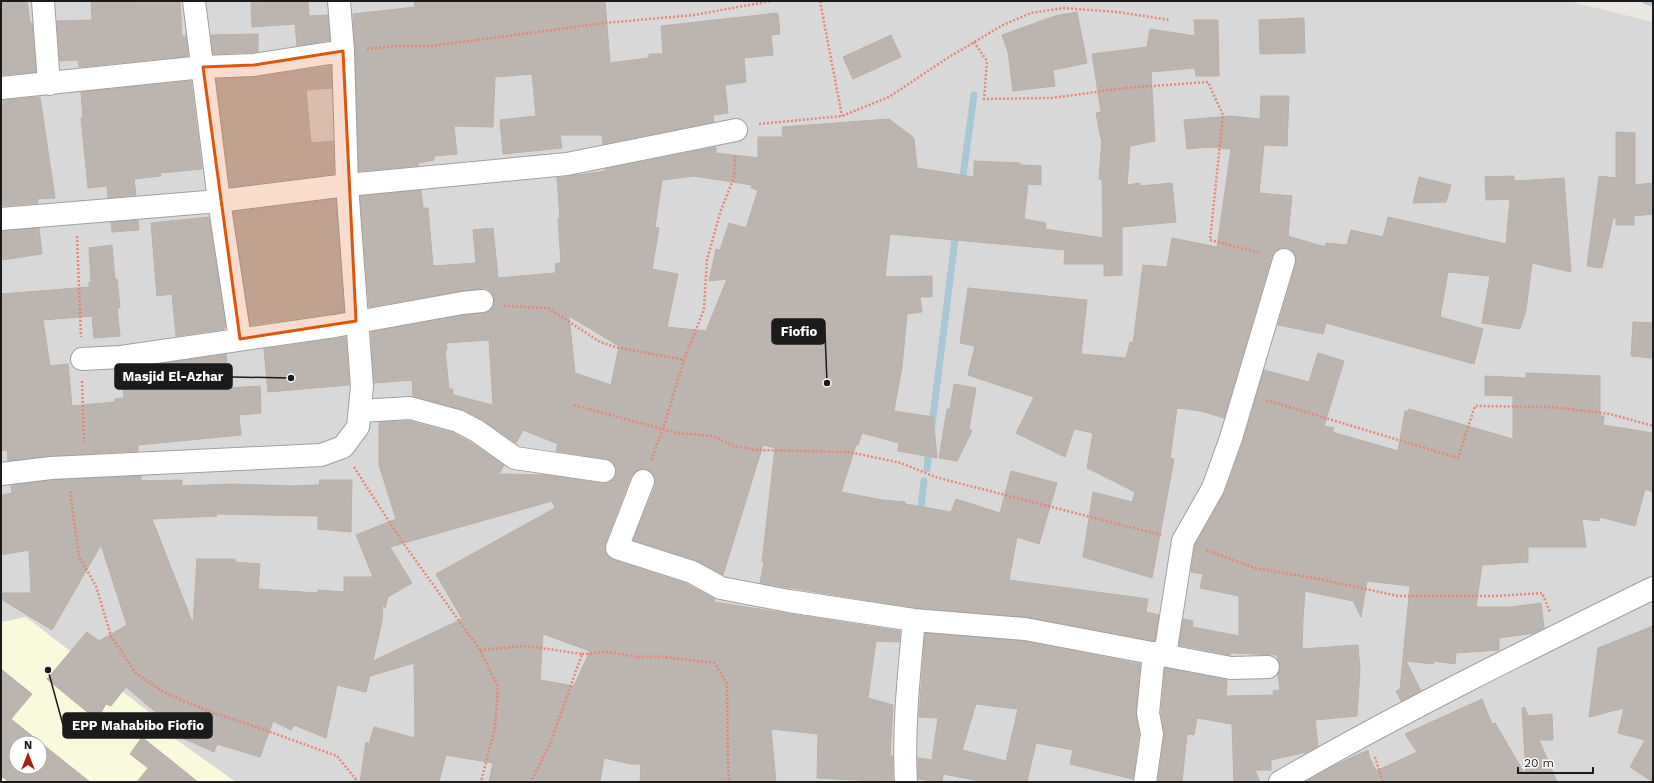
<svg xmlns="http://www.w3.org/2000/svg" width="1654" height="783" viewBox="0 0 1654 783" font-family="'Work Sans',sans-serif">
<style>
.residential{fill:#d9d8d8;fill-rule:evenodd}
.education{fill:#f9fadb;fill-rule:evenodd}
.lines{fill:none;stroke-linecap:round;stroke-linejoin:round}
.stream{stroke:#a7c8d4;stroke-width:7}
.building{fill:#bbb4af;stroke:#bbb0a6;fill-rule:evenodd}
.minor-casing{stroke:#9f9f9f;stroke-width:24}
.path{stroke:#e88576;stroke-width:2.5;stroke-dasharray:2 2;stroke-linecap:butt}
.minor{stroke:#fff;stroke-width:22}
.marked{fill:#de560d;fill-opacity:0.2;stroke:#de560d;stroke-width:3;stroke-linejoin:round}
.leader{fill:none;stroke:#1b1b1b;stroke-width:1.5}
.callout-dot{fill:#1b1b1b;stroke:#fff;stroke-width:1.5}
.callout{fill:#1b1b1b;stroke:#1b1b1b;stroke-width:1.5}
.callout-label{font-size:13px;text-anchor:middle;font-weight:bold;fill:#fff}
</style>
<rect width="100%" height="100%" fill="#ebe8e1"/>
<path class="residential" d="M1,1H1568L1653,22V782H1ZM16,743H40V767H16Z"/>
<path class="education" d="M26,617L158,719L174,738L236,782H1V622ZM16,743H40V767H16Z"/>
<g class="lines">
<path class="stream" d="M1646,1L1653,3
M962,183L974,95
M932,425L956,231
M927,469L929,448
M920,515L924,481"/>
</g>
<path class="building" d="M1,1H27L30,23H32L36,72L1,75Z
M91,1L180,2L182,36H186L188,56L79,67L78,60L60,61L57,21L92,20Z
M263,1H308L309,16L328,15L330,40L297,46L295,24L252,27L251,3Z
M414,1H605L610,63L649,58V54H663L661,26L778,13L780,34L771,35L773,55L744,58L746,82L725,85L728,113L713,115L714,122L603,144L602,135H560L562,148L503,154L500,120L536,116L532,74L495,77L493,127L454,126L457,154L434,156V160L418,163V166L359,171L355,51L353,14L415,7Z
M1077,12L1087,63L1053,70L1055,86L1013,91L1008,52L1002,35L1055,16Z
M1304,18L1305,53L1260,54L1259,20Z
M1194,20H1218L1219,76H1196L1195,68L1151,72L1155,141L1130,146L1127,185L1140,183V186L1172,183L1176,222L1122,227V275L1104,276V264H1064L1065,250L890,234L885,277L932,276V297H920L922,312L907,314L902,367L894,411L933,417L937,458L898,451L899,443L862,433L858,445H856L841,492L882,500L905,502V504L951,512L956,499L1000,513L1011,471L1057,483L1039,544L1017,537L1009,580L1148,599L1146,612L1159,615L1155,641L1027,617L915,608L760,583L764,562H762L775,448L763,445L723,575L696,560L633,540L655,486V479L653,474L647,469H641L636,471L631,476L605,544V551L607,556L613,560L687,584L715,599L714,602L900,631L899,642L876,641L868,698L893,705L890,756H893V782L817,778L818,734L771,729L776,782H640L641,764H631L604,758L600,782H489L493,763L446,755L439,782H360L366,742L369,744L374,727L415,738L414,663L370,676L366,692L337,685L326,738L294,725L291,730L273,721L260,757L217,744L214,752L151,724L158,714L126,687L111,706L106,704L97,720L47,679L87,632L99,641L127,625L101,545L52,630L1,599V593H31L29,550L1,555V495L12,493L11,485L52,480L141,476V481L182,480V486L232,484L290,486L319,485L320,480H352L351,532L318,529V516L217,514V516L152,519L193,624L197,559H235V562L260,564L258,589L318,593V590L344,592V577H373L356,535L396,519L379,465V422L409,421L453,433L470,442L504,465L499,474L546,475L602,483H608L614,479L616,473V467L611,461L606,459L556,451L558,444L523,430L516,443L484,421L464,410L413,396L412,380L374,383L371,332L464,315L484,313L490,311L493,306L494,300L492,293L487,289H481L460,291L369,307L360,196L421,190L423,208H428L433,266L476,263L473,230L493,228L498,278L555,273L556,263H561L558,218H560L557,178L606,171L605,169L716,147V153L758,158V137H783L782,127L889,119L914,138L917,168L974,177V161L1020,163V165L1041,166V185L1028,184L1024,219L1046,223L1045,229L1103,238L1102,179H1099L1102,139H1101L1096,113L1101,112L1092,54L1147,47L1150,29L1195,36ZM694,176L752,185L751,188L758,190L746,228L729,223L720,250L716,249L709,281L727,279L706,331L667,327L678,274L652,269L659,228L655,227L662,180ZM569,316L619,346L611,385L575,373ZM489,340L493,405L453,395V389H449L445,350H447L446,343ZM552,501L555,508L436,574L462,619L373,661L382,621L383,603L385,608L388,597L412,583L390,547ZM543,634L590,651L574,686L540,680Z
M258,34V52L213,54L211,35Z
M891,35L901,57L853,79L843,57Z
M331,66L332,88L306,90L311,143L333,141L334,174L230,187L216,79L256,77Z
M191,81L202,169L160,173L161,176L134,179L136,195L108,198L107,186L88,188L81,118H83L81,92Z
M1261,96H1289L1287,146L1264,145L1259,193L1292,196L1288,236L1325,247L1326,243L1347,245L1351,230L1383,237L1388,217L1506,244L1510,199L1486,200L1485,177L1514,176V181L1564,178L1571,272L1532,263L1526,310L1520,329L1482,323L1490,276L1448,272L1440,317L1483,329L1474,364L1326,323L1323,334L1278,325L1296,264V257L1293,252L1288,248H1281L1276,251L1272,256L1224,418L1201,411L1177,408L1170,458L1174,459L1152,578L1083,557L1093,492L1132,502L1135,492L1087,468L1093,433L1074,429L1065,457L1016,433L1034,397L968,375L975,346L960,343L968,288L1087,300L1081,354L1126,358L1130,342L1133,343L1143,265L1167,267L1172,238L1217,247L1231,149L1210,147L1187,149L1184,120L1231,116L1260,119Z
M40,97L55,198L37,199L38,203L1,206V100Z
M1616,132L1635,133V185L1653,183V214L1634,216V225H1616V218H1613L1602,268L1587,266L1599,176L1616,178Z
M1419,177L1451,185L1446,202L1413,203Z
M336,199L344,312L250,325L233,212Z
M209,217L226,327H224V329L176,336L172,294L157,296L151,223Z
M138,220L139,230L112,232L111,222Z
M39,228L42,254L1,260V231Z
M112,245L115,280L117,279L120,308H117L120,336L94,338L92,316L43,320L50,366L68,364L72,406L115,402L114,399L124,398L121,370L226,354L229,388L260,386L261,413L239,415L241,435L138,445V451L50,456L8,461L7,450L1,451V294L89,287V282H91L89,248Z
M1633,322L1653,323V358L1631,356Z
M346,337L349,385L268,392L264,349Z
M1318,353L1344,361L1324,426L1334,428L1332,432L1398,451L1405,411H1408L1409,409L1513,439V396L1485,395V376L1526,378V373L1600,376V416H1604L1603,425L1653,433V492L1645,489L1635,526L1600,517L1599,521L1582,519L1586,547H1528V562L1482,565L1476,607H1511L1541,603L1544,628L1534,633L1499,638V650L1456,653L1455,664L1434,661L1433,664L1406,661L1421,691L1401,701L1396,691L1400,689L1410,586L1367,581L1361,617L1353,601L1305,591L1303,620L1302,649L1358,645L1360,670L1357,716L1315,720L1318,746L1307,752L1271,760V770H1255L1260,782H1234L1232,724L1197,718L1194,735L1187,734L1182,782H1158L1164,736L1161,712L1165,668L1227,680L1226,696L1274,695L1273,691L1280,690L1278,674L1280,666L1277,655L1231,653L1230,655L1179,645L1183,619L1193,621L1192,627L1239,636V596L1200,588L1203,574L1191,572L1195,545L1225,492L1243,442L1264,370L1309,382Z
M954,384L976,388L969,429L972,431L957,461L939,458L947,409H950Z
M1653,626V782L1630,767L1645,740L1618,733L1624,708L1589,717L1598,648Z
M925,633L1023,641L1140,664L1136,712L1139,734L1133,779L1070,764L1073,750L1036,743L1027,782H985L943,774L942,782L918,779V758L932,760L938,718L919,717ZM976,704L1018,709L1006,761L962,750Z
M1,669L32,694L11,719L90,782H9L1,776ZM16,743H40V767H16Z
M1482,699L1492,724L1495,723L1526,776L1522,708L1525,707L1528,716L1552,714L1553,740H1539L1557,782H1305L1333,766L1368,750L1369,756L1376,771L1417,752L1405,734Z
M142,737L198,782H137L148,768L130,754Z"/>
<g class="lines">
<defs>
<path id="minor" d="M43,1L49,84
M194,1L219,201L240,339
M1,88L203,67L254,65L343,51
M1,219L219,201L347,185L567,164L736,130
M82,359L121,357L335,326L462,303L482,301
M360,411L410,408L458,421L477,431L515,458L604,471
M1,474L51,468L321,455L343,447L358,427L362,386L347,185L343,51L339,1
M643,481L617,548L692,572L721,588L789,601L914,620L1025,629L1231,668L1268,667
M1165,655L1183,541L1213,488L1231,438L1284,260
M906,782C903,728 909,674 914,620
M1145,782L1152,734L1148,713L1154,653
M1280,782C1401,712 1527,650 1653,588"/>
</defs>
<use href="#minor" class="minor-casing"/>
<path class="path" d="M820,1L842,116
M974,42L987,61L984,99L1052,98L1125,88L1208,82L1223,115L1210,240L1261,253
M367,49L395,46H432L605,23L694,15L771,1
M759,124L842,116L889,97L946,59L1003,25L1031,13L1063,8L1118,12L1170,20
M77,236L81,337
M504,306L548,308L600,342L615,347L684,360
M82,381L84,442
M1266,400L1458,458L1475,406L1551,407L1610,414L1653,426
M574,405L677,433L713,436L734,446L756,450L849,452L901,463L935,477L1161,535
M651,460L663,429L684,360L704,309L707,260L720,213L734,177L735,155
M354,467L401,540L480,650L498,687L495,727L481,782
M70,491L79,557L96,586L111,636L136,673L163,692L208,711L259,728L337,756L358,782
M1206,550L1255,568L1314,578L1398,596H1495L1542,593L1550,612
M480,650L527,646L582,654L551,741L531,782
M582,654L608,652L638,657H663L715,663L727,684L728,764L729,782
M1375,757L1383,782"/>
<use href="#minor" class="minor"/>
</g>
<path class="marked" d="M343,51L356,321L240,339L203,67L254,65Z"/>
<path class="leader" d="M827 383L825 332M291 378L232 377M48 670L63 725"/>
<g class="callout-dot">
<circle cx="827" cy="383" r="4"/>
<circle cx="291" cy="378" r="4"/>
<circle cx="48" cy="670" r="4"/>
</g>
<g class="callout">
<rect x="772" y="319" width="53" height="25" rx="4"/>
<rect x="115" y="364" width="117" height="25" rx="4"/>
<rect x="63" y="713" width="149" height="25" rx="4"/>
</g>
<g class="callout-label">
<text x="799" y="336">Fiofio</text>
<text x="173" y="381">Masjid El-Azhar</text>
<text x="138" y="730">EPP Mahabibo Fiofio</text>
</g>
<rect width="1654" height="783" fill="none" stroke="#1b1b1b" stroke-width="4"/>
<g transform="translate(28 755)"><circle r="19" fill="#ffffff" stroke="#a4a4a4"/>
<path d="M0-3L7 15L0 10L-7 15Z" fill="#ae1d18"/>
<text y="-6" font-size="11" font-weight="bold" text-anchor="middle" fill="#1b1b1b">N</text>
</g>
<path d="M1518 767v6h75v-6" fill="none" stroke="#1b1b1b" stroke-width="2"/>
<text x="1524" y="767" font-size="12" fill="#1b1b1b" stroke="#ffffff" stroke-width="3" paint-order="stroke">20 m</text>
</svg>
